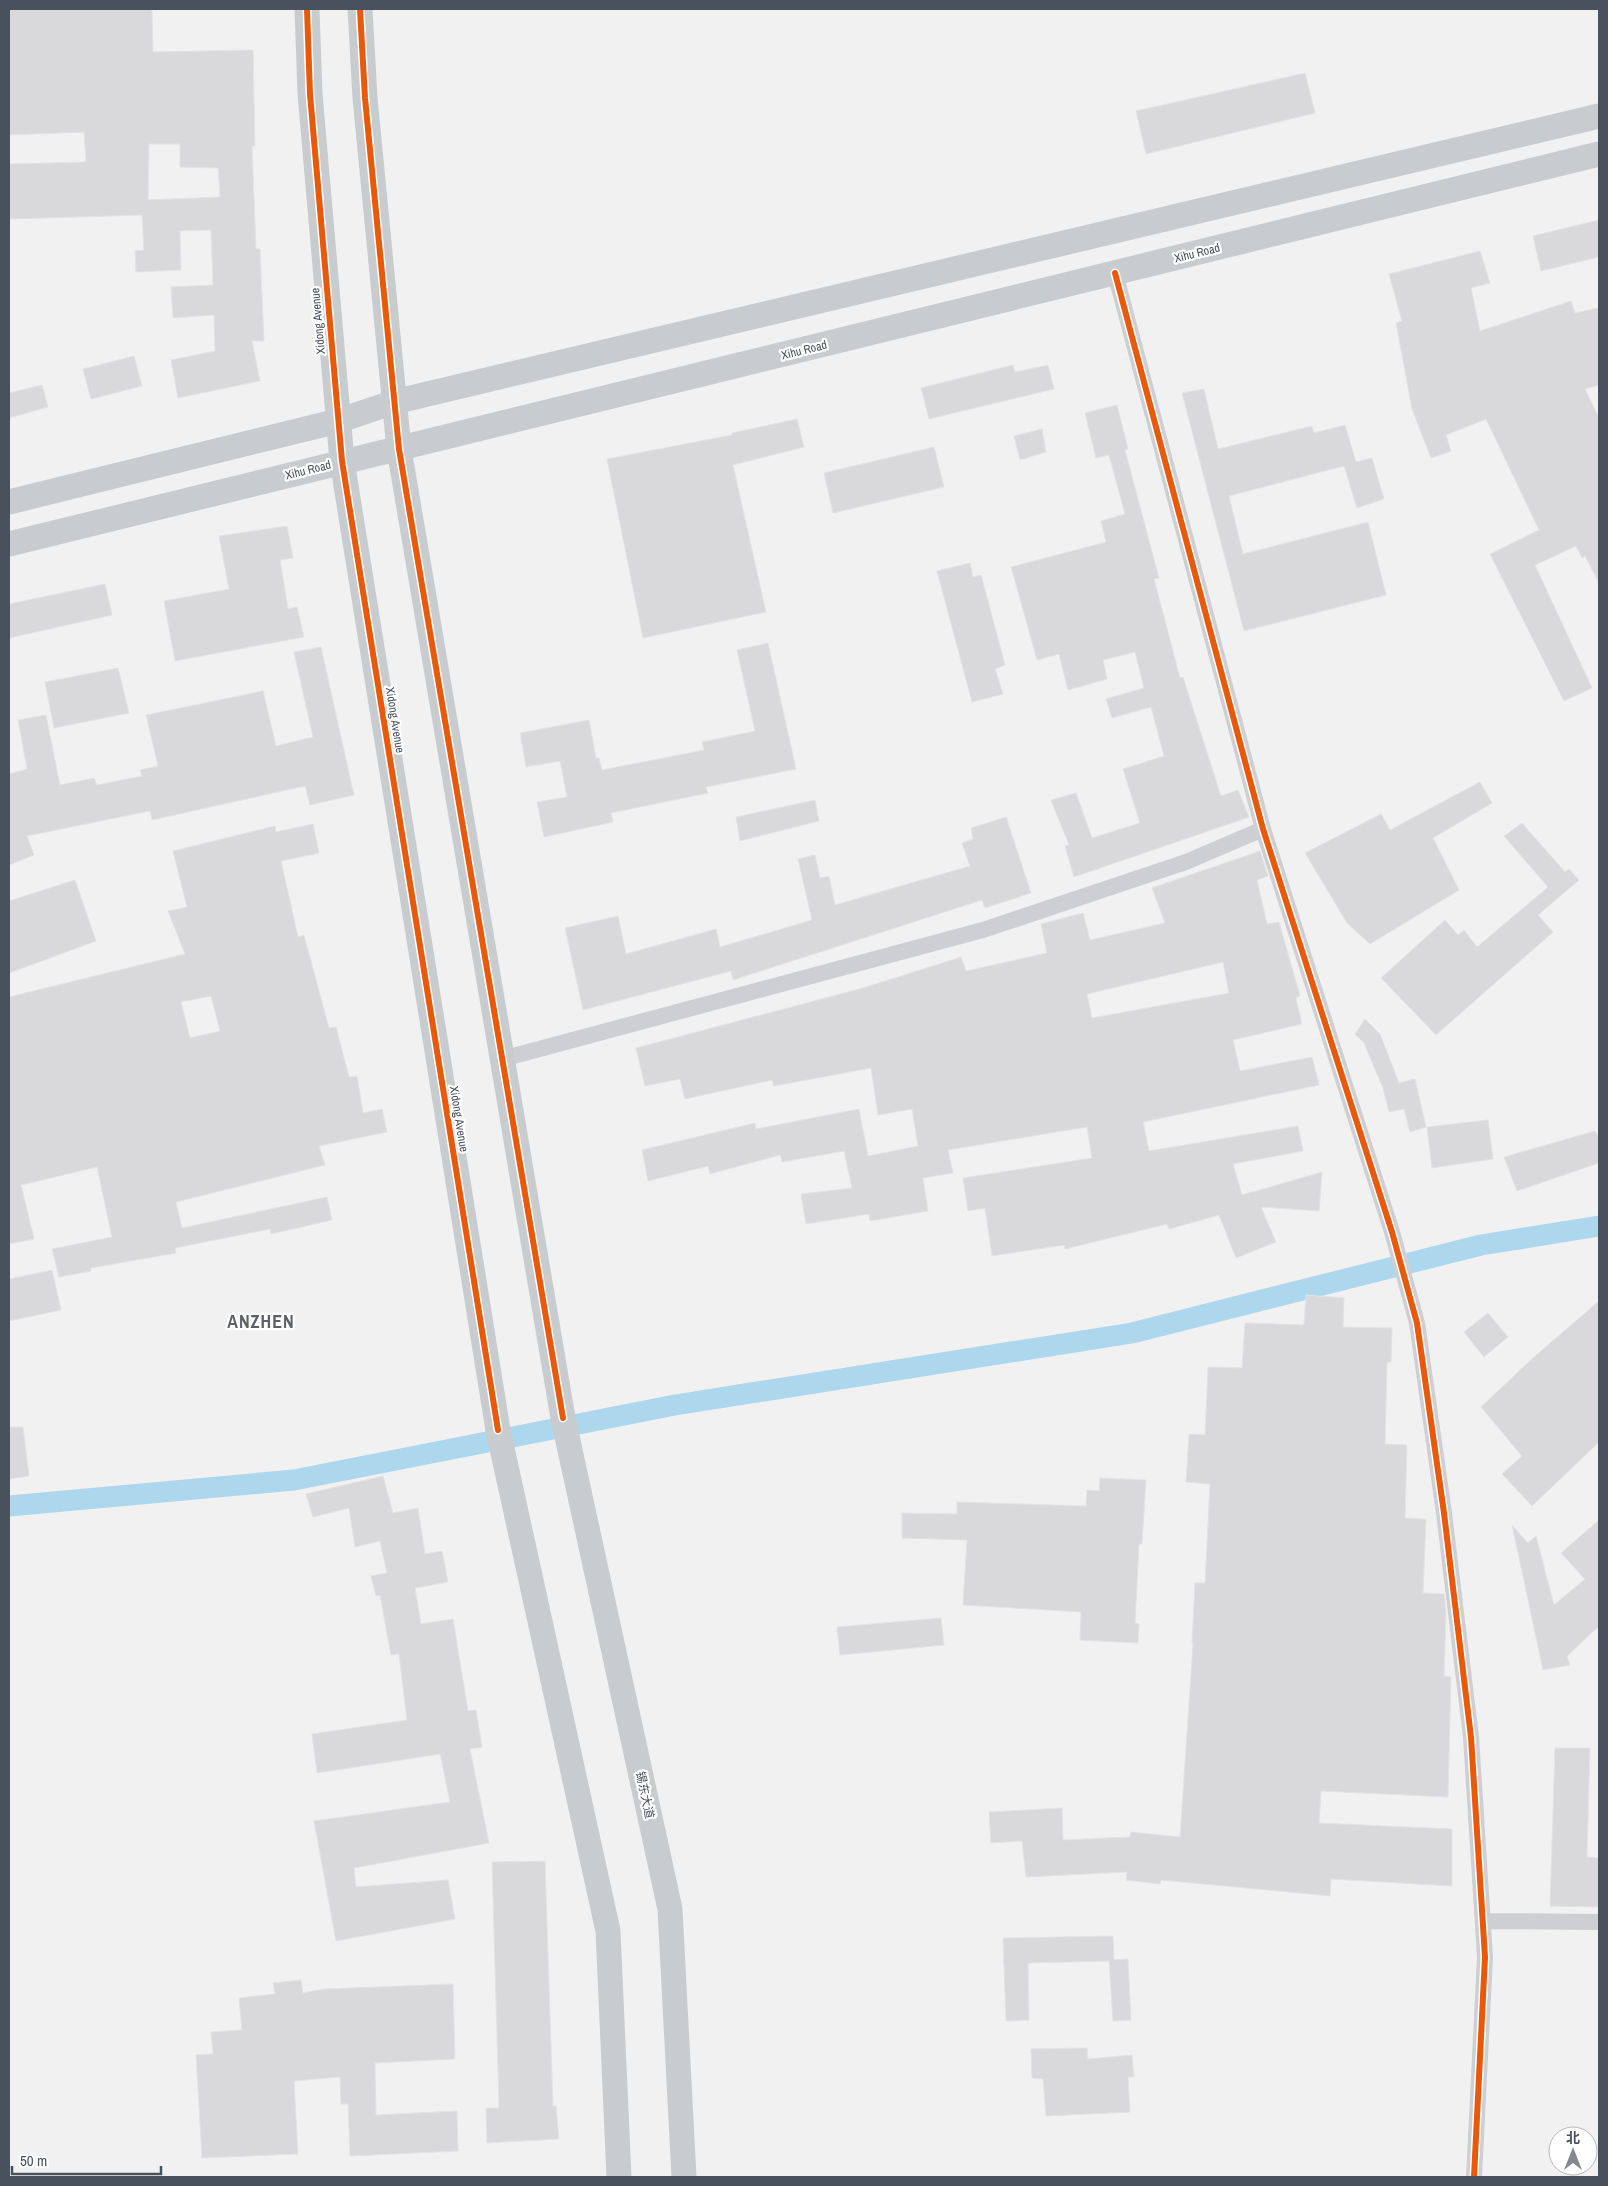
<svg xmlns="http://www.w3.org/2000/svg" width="1608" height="2186" viewBox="0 0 1608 2186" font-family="'Archivo Narrow','Noto Sans SC',sans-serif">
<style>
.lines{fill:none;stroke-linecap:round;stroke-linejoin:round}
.canal{stroke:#add7ec;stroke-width:21}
.building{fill:#d9d9db;stroke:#e3e3e4;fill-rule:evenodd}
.minor{stroke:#cdcfd2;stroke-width:16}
.primary{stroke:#c9cccf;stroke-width:25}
.cycleway-casing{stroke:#fff;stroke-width:9}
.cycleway{stroke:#e8590c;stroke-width:6}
.labels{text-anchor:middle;stroke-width:4.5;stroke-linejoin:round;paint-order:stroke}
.street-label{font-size:12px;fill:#49515d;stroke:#fff}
.district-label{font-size:18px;font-weight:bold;letter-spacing:1px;fill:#5d6065;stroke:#fff}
</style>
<rect width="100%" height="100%" fill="#f2f1f1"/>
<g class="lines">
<path class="canal" d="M9,1506L294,1480L675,1405L1132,1333L1481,1245L1599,1226"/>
</g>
<path class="building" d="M9,9H152L153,52L253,50L255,146H252L256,249H260L264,341H252L260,381L178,398L171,360L215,351L214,315L173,318L171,287L213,285L211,230L180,231L181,270L136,272L135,251L144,250L142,215L9,219V164L86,162L84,132L9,135ZM149,144H180V167L218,168L220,197L148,200Z
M1305,73L1315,113L1146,154L1136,111Z
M1599,220V257L1541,271L1533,236Z
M1480,251L1490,283L1471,288L1480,331L1571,301L1575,313L1599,308V385L1585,389L1599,418V583L1585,556L1582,558L1576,546L1535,565L1592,688L1564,701L1490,554L1539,530L1486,419L1446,435L1451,451L1431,458L1412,409L1396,323L1402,321L1389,274Z
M134,356L142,386L91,399L83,369Z
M1013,365L1015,372L1048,365L1054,389L929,419L921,388Z
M42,385L48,407L9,418V393Z
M1204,389L1218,449L1312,426L1314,433L1345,425L1356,462L1372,458L1384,499L1357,508L1344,466L1229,496L1243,554L1368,522L1386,595L1244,631L1182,393Z
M1117,405L1128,449L1125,450L1159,578L1154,579L1180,678L1183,677L1221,796L1238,790L1249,817L1074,877L1065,846L1069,845L1051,800L1076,793L1092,838L1140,823L1123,769L1164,756L1151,707L1112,718L1106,699L1144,688L1135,652L1103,660L1107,679L1068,690L1059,654L1037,660L1011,567L1106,542L1101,521L1125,514L1109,455L1096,458L1085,413Z
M797,419L804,447L733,465L766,612L643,638L607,459L732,435V433Z
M1042,429L1046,452L1020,460L1014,436Z
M934,447L944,487L833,513L824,473Z
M287,526L293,558L280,560L288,609L297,607L304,637L175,661L164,601L229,589L219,536Z
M970,563L973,577L981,575L1005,665L995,669L1003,694L972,702L937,571Z
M105,584L112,615L9,638V604Z
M768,643L796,769L706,787L708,793L611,813L613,822L544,837L537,802L567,797L560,761L526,767L520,733L589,720L596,758H599L602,770L704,750L702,742L755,731L737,650Z
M321,647L354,795L310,805L305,786L152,820L150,811L27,836L34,855L9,865V774L27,769L18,720L46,715L60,785L94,778L97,785L142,776L140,770L158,766L146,715L263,691L276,746L313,737L294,652Z
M118,668L129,713L54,728L45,682Z
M1480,782L1492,803L1433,838L1459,890L1370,944L1347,923L1305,853L1381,814L1390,830Z
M815,800L819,821L740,841L736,817Z
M1006,817L1031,893L985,908L982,900L733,980L731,971L583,1010L565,928L618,916L626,954L716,929L720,947L812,920L798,859L815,855L820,878L829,876L835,905L970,866L962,843L973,839L971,828Z
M1522,823L1565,872L1569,869L1579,880L1538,915L1553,932L1436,1035L1381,978L1445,920L1458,935L1464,930L1477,947L1548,887L1504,836Z
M313,824L319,853L281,861L298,937L304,935L329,1028L336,1027L349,1077L357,1076L363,1113L382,1109L387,1132L319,1146L325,1165L176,1202L182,1228L327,1197L332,1220L271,1234L270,1229L175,1248L176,1253L91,1268V1271L59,1277L52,1249L112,1237L97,1167L21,1185L34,1239L9,1244V997L185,954L168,911L187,907L173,851L275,826L276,832ZM211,996L220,1031L190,1038L181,1002Z
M1260,851L1268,876L1257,880L1267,924L1279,922L1300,996L1296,998L1302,1024L1233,1040L1240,1071L1312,1057L1319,1085L1143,1122L1149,1151L1298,1126L1303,1151L1233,1164L1242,1195L1322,1172L1319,1211L1261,1207L1276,1242L1236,1258L1219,1215L1169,1229L1167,1224L1065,1249L1064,1245L992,1256L985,1208L968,1211L963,1178L1092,1158L1087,1127L948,1150L953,1173L923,1178L928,1211L870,1221L869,1214L806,1224L801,1194L852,1188L844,1151L782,1162L780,1155L710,1174L708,1166L648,1181L642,1150L755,1123L756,1129L859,1109L868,1156L918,1146L912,1109L878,1115L871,1068L774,1086L772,1080L685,1099L680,1079L645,1086L636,1048L863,988L961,957L966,971L1047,953L1041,924L1083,913L1090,940L1165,923L1152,888ZM1223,962L1229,993L1092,1018L1087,994Z
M75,880L96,941L9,973V901Z
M1365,1019L1380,1034L1399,1083L1415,1079L1426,1127L1410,1132L1404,1109L1389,1112L1383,1088L1364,1043L1355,1034Z
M1488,1120L1493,1159L1432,1168L1427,1127Z
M1595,1131L1599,1138V1163L1517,1191L1504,1157Z
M52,1270L61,1310L9,1321V1279Z
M1306,1295L1344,1298L1343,1327L1392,1328L1391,1362H1387L1385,1444L1407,1445L1405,1518L1426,1519L1423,1593L1444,1594L1446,1613L1444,1676L1451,1677L1448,1797L1321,1791L1319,1823L1452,1829V1886L1331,1879L1330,1896L1161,1880L1160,1884L1126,1880L1127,1872L1026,1877L1022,1841L991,1843L989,1812L1062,1808L1063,1840L1130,1837L1131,1832L1180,1837L1193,1643H1192L1195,1583H1205L1210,1484L1186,1482L1189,1434L1205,1435L1208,1367L1242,1368L1245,1323L1304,1325Z
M1599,1301V1442L1532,1506L1502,1474L1522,1456L1481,1407L1534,1357Z
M1488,1313L1508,1337L1484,1357L1464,1332Z
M9,1427H23L29,1476L9,1479Z
M383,1476L393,1513L418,1508L425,1554L442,1551L448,1582L415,1588L421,1624L453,1619L468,1711L476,1710L482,1747L470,1749L489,1843L354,1868L356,1887L448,1880L455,1919L336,1941L314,1821L450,1802L440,1754L317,1773L312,1734L407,1720L399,1654L391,1655L380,1595L376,1596L371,1576L387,1573L380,1541L355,1547L349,1508L313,1517L306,1494Z
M1100,1478L1146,1480L1142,1544H1139L1135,1623L1139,1624L1138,1643L1080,1640L1081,1612L963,1605L967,1540L902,1538V1513L957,1514V1502L1086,1506L1087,1490L1099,1491Z
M1599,1520V1626L1567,1656L1570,1665L1543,1670L1512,1525L1528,1543L1536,1536L1554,1605L1585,1579L1561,1553Z
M941,1618L944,1645L840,1655L837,1627Z
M1555,1748H1590L1587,1857L1599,1858V1907L1550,1906Z
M545,1861L553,2106H556L559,2139L487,2143L486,2108H499L492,1862Z
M1113,1936L1114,1960L1128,1959L1131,2020L1113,2021L1109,1961L1028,1963L1029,2020L1006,2021L1003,1938Z
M301,1980L303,1993L324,1989L453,1984L455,2059L375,2063L376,2115L457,2111L458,2151L350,2156L348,2104H341L340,2077L294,2081L298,2154L202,2158L196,2055L213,2054L211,2032L242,2030L239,1998L275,1994L273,1983Z
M1087,2048L1088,2059L1132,2055L1134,2077H1128L1130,2112L1046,2116L1043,2079L1032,2078L1031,2049Z"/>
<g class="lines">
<path class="minor" d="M1115,273L1263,829L1392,1232L1417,1323L1444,1513L1471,1737L1485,1957L1474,2177
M502,1059L983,930L1186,862L1263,829
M1483,1921L1599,1922"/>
<path class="primary" d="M307,9L310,94L342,461L498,1430L608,1931L619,2177
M360,9L365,98L399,449L563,1418L670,1909L684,2177
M9,502L338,421L394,402L1599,116
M9,544L1599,154"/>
<defs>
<path id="cycleway" d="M307,9L310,94L342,461L498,1430
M360,9L365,98L399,449L563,1418
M1115,273L1263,829L1392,1232L1417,1323L1444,1513L1471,1737L1485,1957L1474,2177"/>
</defs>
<use href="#cycleway" class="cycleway-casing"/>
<use href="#cycleway" class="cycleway"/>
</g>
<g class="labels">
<g class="street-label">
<text transform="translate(1197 253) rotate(-14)" y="4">Xihu Road</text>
<text transform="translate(318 321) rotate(-95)" y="4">Xidong Avenue</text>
<text transform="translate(804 350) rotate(-14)" y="4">Xihu Road</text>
<text transform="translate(308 470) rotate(-14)" y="4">Xihu Road</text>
<text transform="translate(395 720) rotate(81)" y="4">Xidong Avenue</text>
<text transform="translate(459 1119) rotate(81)" y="4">Xidong Avenue</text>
<text transform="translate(645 1795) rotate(78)" y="4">锡东大道</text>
</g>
<g class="district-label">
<text x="261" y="1328">ANZHEN</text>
</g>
</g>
<rect width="1608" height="2186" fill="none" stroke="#49515d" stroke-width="20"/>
<g transform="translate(1573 2151)"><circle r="24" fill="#ffffff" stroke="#b6b9be"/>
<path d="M0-4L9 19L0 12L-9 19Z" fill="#848991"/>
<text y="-8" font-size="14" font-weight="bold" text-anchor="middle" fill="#49515d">北</text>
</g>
<path d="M12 2166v8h149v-8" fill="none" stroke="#49515d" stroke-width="2.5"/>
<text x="20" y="2166" font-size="15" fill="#49515d" stroke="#ffffff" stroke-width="4" paint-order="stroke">50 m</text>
</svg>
